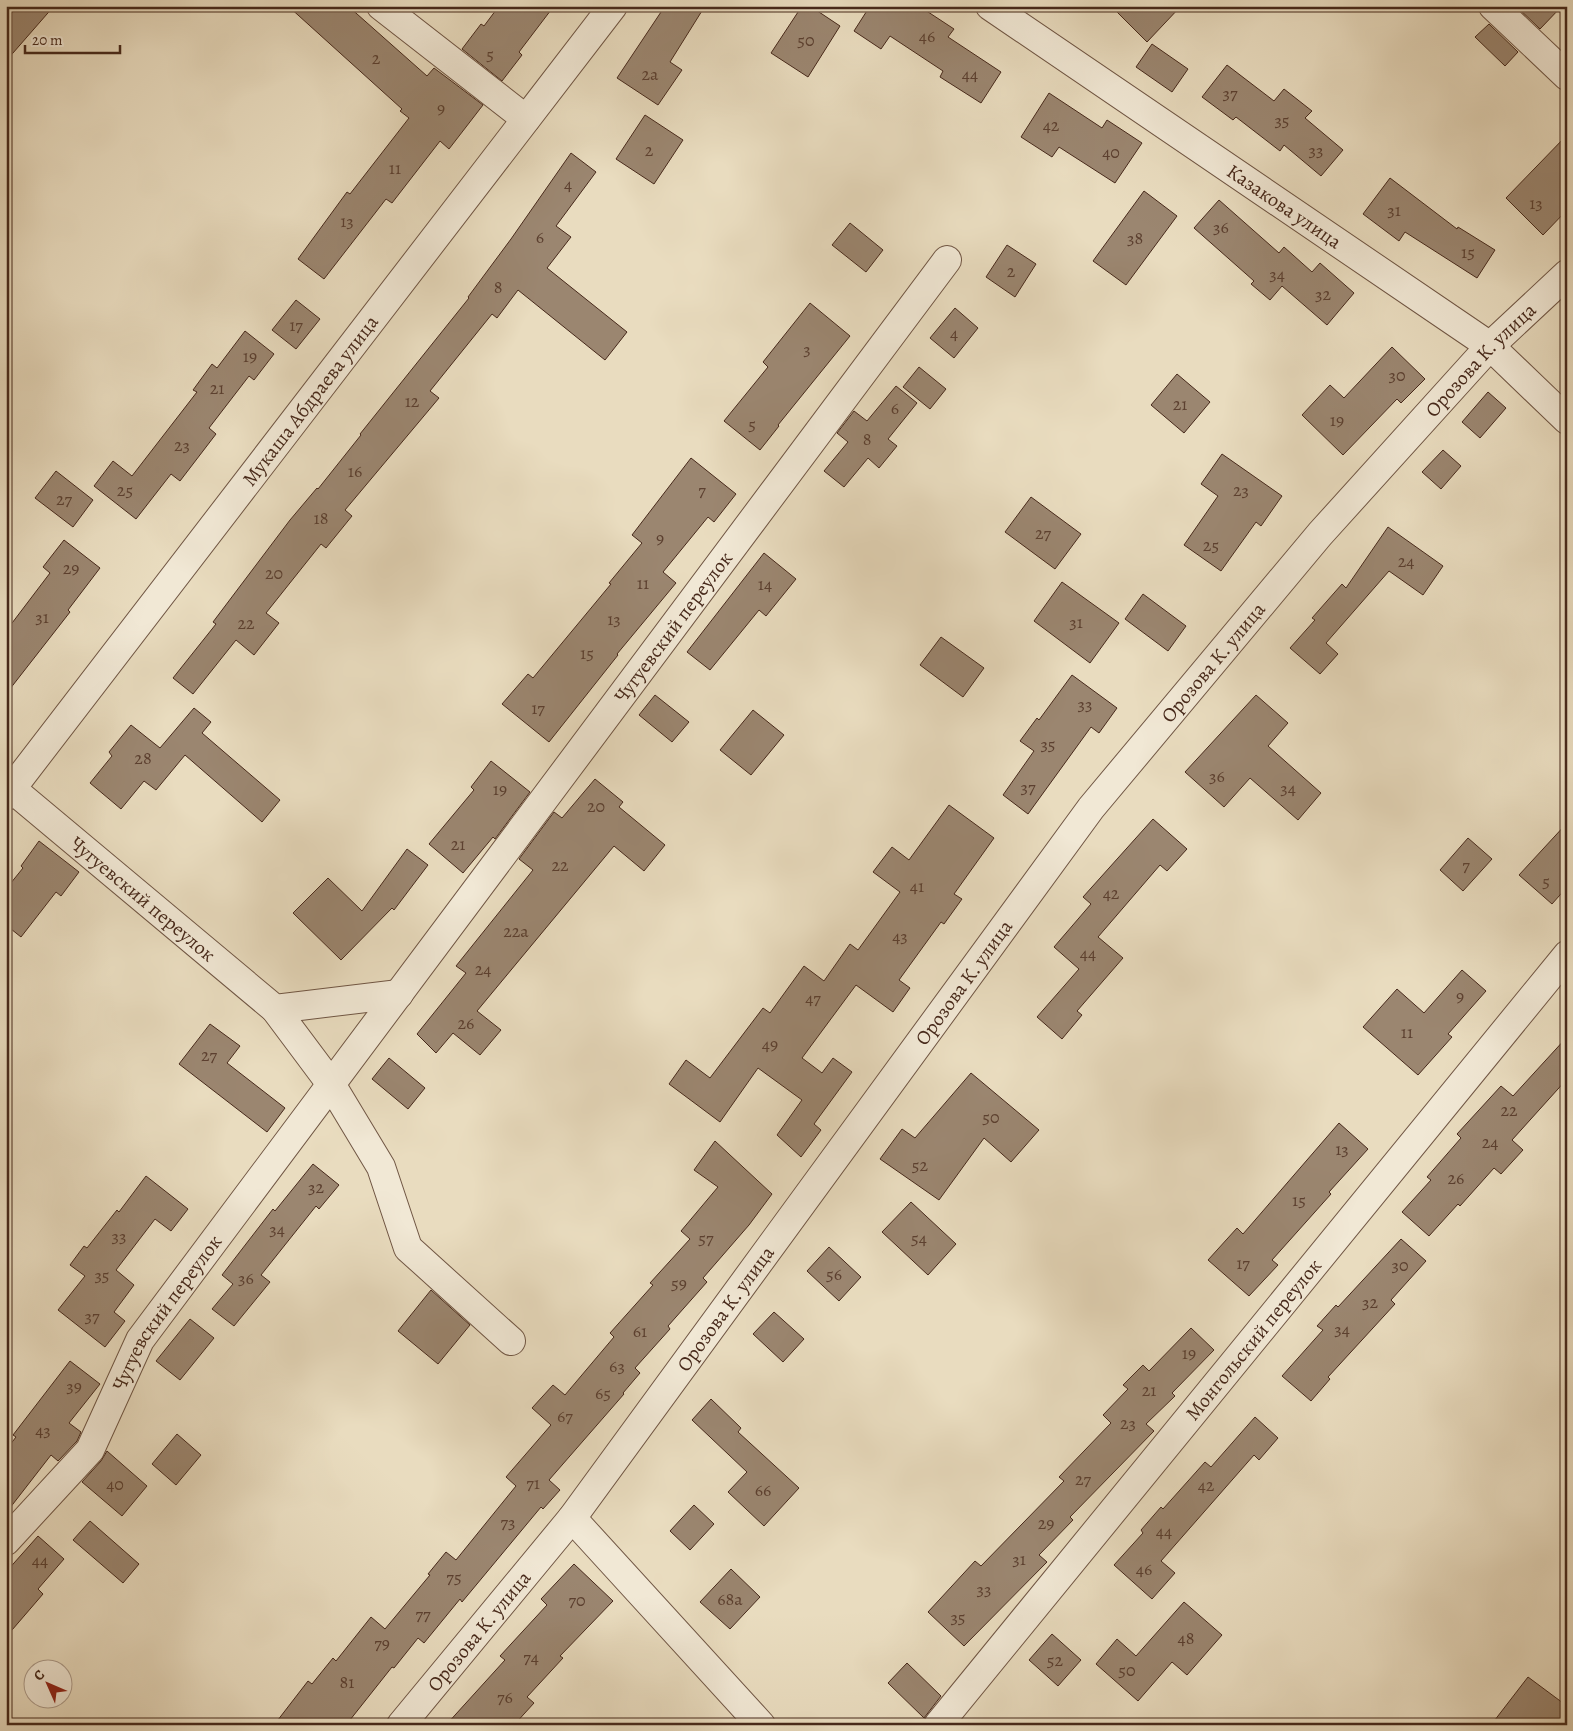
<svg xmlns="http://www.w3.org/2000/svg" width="1573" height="1731" viewBox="0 0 1573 1731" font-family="Alegreya,serif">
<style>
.building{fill:#9b8670;stroke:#47291b}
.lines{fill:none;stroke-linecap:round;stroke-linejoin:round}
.minor-casing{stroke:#705644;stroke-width:30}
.minor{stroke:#f1e8d5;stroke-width:28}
.labels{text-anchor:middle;stroke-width:4;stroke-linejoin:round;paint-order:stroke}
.number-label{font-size:18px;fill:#5c4030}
.street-label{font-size:20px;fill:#47291b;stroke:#f1e8d5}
</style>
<rect width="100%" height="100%" fill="#e9dcbf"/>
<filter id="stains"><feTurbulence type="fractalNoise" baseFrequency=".004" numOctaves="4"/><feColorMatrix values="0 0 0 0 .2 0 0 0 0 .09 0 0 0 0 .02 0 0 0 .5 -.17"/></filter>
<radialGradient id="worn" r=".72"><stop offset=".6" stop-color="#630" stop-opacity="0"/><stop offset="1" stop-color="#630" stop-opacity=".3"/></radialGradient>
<path class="building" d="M6,6H54L6,61Z
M288,6H348L427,76L434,68L483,105L449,149L440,141L392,203L386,199L324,279L298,259L347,192L350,194L409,118L400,111L402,109Z
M499,6H554L519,52L522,55L502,81L462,49L481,24L484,26Z
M665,6H705L670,62L682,70L658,105L617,78Z
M802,6H810L840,26L808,77L771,53Z
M870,6H919L954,29L948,37L1001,72L981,103L940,77L943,71L890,36L881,49L854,31Z
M1111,6H1181L1147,42Z
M1516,6H1562L1540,29Z
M1489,24L1518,52L1505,66L1475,37Z
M1152,44L1188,69L1172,92L1136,67Z
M1227,65L1274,101L1284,89L1312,111L1305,118L1343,150L1321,176L1284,145L1280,151L1236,117L1233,120L1202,97Z
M1049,93L1102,128L1107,120L1142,143L1115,183L1059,147L1052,157L1021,137Z
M645,115L683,140L654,184L616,159Z
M1567,135V210L1543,235L1506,198Z
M571,153L596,172L556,226L571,237L547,268L627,332L605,360L518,290L497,318L492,314L430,391L439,398L345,510L352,516L326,548L321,544L266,613L279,623L254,655L236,640L193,694L173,678L216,624L213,622L290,520L317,488L318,489L361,435L360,434L469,298L468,297L511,239Z
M1390,178L1457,229L1458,227L1495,250L1477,278L1405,232L1399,241L1363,214Z
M1144,191L1177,216L1126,285L1093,261Z
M1219,200L1279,253L1284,247L1312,272L1320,263L1354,293L1327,325L1282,286L1270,300L1251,284L1254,281L1194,228Z
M850,223L883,250L866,272L832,245Z
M1007,245L1036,264L1015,297L986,277Z
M296,300L320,319L296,349L272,330Z
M810,303L850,336L778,425L779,426L760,450L724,421L768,367L763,362Z
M955,308L978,328L954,358L930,338Z
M245,331L274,354L254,380L249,376L209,428L216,434L180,481L171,474L136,519L94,486L113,461L132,476L197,392L193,390L212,364L217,368Z
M1392,347L1425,379L1401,403L1397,399L1343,455L1302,415L1330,385L1344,398Z
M919,367L946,389L930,409L903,387Z
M1177,374L1210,402L1184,433L1151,405Z
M896,386L917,403L888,439L897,446L879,468L868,458L844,487L824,471L848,442L837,433L854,411L867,421Z
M1488,392L1506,408L1480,438L1462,422Z
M1443,450L1461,466L1441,489L1422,472Z
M1222,454L1282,496L1261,526L1256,522L1221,571L1184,545L1218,496L1201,484Z
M691,458L736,494L714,522L708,517L663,572L676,583L617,654L618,655L549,742L502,704L528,674L533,678L611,584L609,583L642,543L632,535Z
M56,471L93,500L73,527L35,498Z
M1031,497L1081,534L1055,569L1005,532Z
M1388,527L1443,566L1423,595L1389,571L1326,643L1338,654L1320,674L1290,648L1315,620L1312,618L1342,584L1346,588Z
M64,540L100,568L68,610L70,612L6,694V631L50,573L43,567Z
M764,553L796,579L766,616L759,610L710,670L687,652Z
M1062,582L1119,623L1090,663L1034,621Z
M1143,594L1186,626L1168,651L1125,619Z
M941,637L984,668L963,697L920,665Z
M1072,675L1117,708L1099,733L1091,727L1028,814L1003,795L1034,751L1020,741L1037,718L1039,720Z
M655,695L689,722L672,742L639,715Z
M1256,695L1288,723L1268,746L1321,793L1298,820L1250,778L1224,807L1185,772Z
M194,708L211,722L202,733L280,800L262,822L185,755L156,790L144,781L121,809L90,783L112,756L109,752L131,725L160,748Z
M753,710L784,735L751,775L720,750Z
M491,761L530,792L495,839L493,837L463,873L429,844L474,790L471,787Z
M595,779L623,802L619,807L665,845L644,871L614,846L477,1011L501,1030L480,1055L453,1033L436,1053L417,1034L466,973L456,966L533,870L519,859L554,812L562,818Z
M949,805L994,838L954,894L962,899L944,924L941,922L899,980L910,988L893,1012L856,985L802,1058L822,1073L833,1058L852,1072L814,1124L821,1130L801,1157L777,1135L802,1100L758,1068L720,1122L669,1084L686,1060L710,1078L763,1008L770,1013L804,966L824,981L850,944L858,950L900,892L873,872L892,847L909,860Z
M1153,819L1187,849L1167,871L1160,865L1098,937L1123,958L1077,1011L1082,1015L1062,1039L1037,1017L1079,969L1054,947L1091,904L1083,897Z
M1567,823V887L1552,904L1519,875Z
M1468,838L1492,859L1463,891L1440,870Z
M39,841L79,872L61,896L56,892L21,937L6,925V889L23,868L21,866Z
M407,849L428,865L394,910L392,908L341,960L293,913L328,878L362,911Z
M1462,970L1486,991L1448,1034L1452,1037L1418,1075L1363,1027L1397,989L1424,1013Z
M210,1024L240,1046L227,1063L285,1108L267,1132L179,1064Z
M1567,1037V1079L1512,1140L1523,1150L1501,1174L1494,1168L1460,1206L1458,1204L1429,1236L1402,1212L1431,1180L1427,1177L1461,1138L1457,1134L1501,1086L1513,1096Z
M389,1058L425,1088L408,1109L372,1079Z
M971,1073L1039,1130L1011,1162L984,1138L939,1200L880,1159L902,1129L915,1138Z
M1339,1123L1368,1149L1329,1192L1331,1194L1272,1260L1278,1265L1249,1296L1208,1260L1237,1228L1243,1234Z
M715,1141L772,1194L749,1225L703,1278L707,1282L668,1326L670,1329L635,1368L640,1373L623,1393L624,1394L549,1480L560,1490L543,1509L541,1507L462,1602L460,1599L424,1643L418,1638L394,1668L392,1667L346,1725H274L308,1681L312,1684L333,1658L336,1661L371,1617L385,1629L430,1575L428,1574L446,1552L456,1560L516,1486L506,1477L551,1425L532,1408L553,1385L565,1395L614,1337L610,1333L653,1285L650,1283L690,1239L681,1231L718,1187L694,1170Z
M313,1164L339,1185L319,1209L316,1206L261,1275L270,1282L234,1326L212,1309L233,1284L222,1275L273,1209L275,1211Z
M146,1176L188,1209L171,1231L155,1219L116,1270L134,1285L114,1312L125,1321L105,1347L58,1310L85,1276L70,1265L84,1246L87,1248L117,1210L119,1212Z
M911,1202L956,1244L928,1275L882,1232Z
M1401,1239L1426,1261L1391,1300L1395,1304L1328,1377L1330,1379L1311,1401L1282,1376L1323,1330L1317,1326L1336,1305L1338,1307Z
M829,1247L861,1277L839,1301L807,1271Z
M431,1290L470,1325L438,1364L398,1331Z
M774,1312L804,1339L783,1362L753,1334Z
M190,1319L214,1338L180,1380L156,1361Z
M1191,1328L1214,1350L1172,1393L1175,1396L1146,1424L1154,1431L1070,1517L1073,1520L1039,1555L1047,1562L964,1646L928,1612L975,1561L981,1566L1064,1481L1059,1477L1111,1423L1103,1415L1128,1389L1123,1385L1143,1365L1149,1371Z
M70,1361L100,1384L69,1423L81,1432L77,1441L58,1461L51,1455L6,1513V1450L16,1437L13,1435Z
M711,1399L741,1428L738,1432L799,1488L764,1526L728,1492L747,1472L692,1420Z
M1255,1417L1278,1438L1259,1460L1254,1455L1161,1561L1175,1573L1152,1599L1114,1565L1143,1533L1141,1530L1161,1507L1163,1509L1205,1462L1211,1467Z
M177,1434L201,1455L176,1485L152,1464Z
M107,1451L147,1486L122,1516L82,1482L101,1461Z
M694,1505L714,1524L690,1550L670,1531Z
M90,1521L139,1564L123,1583L73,1540Z
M38,1536L64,1559L38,1589L43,1594L6,1637V1572Z
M574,1564L613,1601L560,1656L563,1658L527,1697L534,1703L514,1725H446L505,1660L500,1656L547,1605L541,1599Z
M731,1569L760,1597L730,1629L700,1602Z
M1184,1602L1222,1635L1187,1675L1172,1662L1138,1701L1096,1664L1117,1639L1136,1656Z
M1052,1634L1081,1660L1058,1686L1029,1660Z
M907,1663L941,1696L924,1718L888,1683Z
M1528,1677L1567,1706V1725H1491Z"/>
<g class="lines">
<defs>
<g id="minor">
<path d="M381,6L526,119"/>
<path id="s1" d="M990,6L1490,346L1567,420"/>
<path d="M1493,6L1567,76"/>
<path id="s2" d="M12,789L275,1009L399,994"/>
<path id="s3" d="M6,796L613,6"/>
<path d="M275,1009L331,1084L381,1167L408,1248L511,1341"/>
<path d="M572,1518L761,1725"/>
<path id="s4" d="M6,1541L90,1450L140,1340L947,260"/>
<path id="s5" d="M401,1725L572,1518L1091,808L1320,534L1490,346L1567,274"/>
<path id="s6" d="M938,1725L1567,955"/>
</g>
</defs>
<use href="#minor" class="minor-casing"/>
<use href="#minor" class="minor"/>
</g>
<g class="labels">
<g class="number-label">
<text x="927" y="42">46</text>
<text x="806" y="46">50</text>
<text x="490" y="60">5</text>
<text x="376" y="64">2</text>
<text x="650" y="80">2a</text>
<text x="970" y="80">44</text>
<text x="1230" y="99">37</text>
<text x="441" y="114">9</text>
<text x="1282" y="126">35</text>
<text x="1051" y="131">42</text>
<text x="649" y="156">2</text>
<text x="1316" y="156">33</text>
<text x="1111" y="158">40</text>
<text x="395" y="174">11</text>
<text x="568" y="190">4</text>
<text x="1536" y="209">13</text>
<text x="1394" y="216">31</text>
<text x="347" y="227">13</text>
<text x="1221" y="233">36</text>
<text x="540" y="243">6</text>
<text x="1135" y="244">38</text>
<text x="1468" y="258">15</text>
<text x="1011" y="277">2</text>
<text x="1277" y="280">34</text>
<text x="498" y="293">8</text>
<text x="1323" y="300">32</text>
<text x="296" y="331">17</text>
<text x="954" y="339">4</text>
<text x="807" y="355">3</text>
<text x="250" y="362">19</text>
<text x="1397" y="381">30</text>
<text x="217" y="394">21</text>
<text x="412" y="407">12</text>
<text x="1180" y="410">21</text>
<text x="895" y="414">6</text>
<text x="1337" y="426">19</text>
<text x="752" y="430">5</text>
<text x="867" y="445">8</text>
<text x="182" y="451">23</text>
<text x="355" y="477">16</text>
<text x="125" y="496">25</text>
<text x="702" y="496">7</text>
<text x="1241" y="496">23</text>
<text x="64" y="505">27</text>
<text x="321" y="524">18</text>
<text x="1043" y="539">27</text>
<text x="660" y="544">9</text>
<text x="1211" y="551">25</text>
<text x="1406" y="567">24</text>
<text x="71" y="574">29</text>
<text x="274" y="579">20</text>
<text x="643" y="589">11</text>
<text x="765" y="590">14</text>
<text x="42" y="623">31</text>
<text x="614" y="625">13</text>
<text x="1076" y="628">31</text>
<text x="246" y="629">22</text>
<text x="587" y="659">15</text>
<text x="1085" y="710">33</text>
<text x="538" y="714">17</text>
<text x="1048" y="750">35</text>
<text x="143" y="764">28</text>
<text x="1217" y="782">36</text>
<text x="1028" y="793">37</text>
<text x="1288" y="794">34</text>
<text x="500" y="795">19</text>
<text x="596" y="812">20</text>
<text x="458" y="850">21</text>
<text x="560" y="871">22</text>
<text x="1466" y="871">7</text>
<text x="1546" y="887">5</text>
<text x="917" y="892">41</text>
<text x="1111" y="899">42</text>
<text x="516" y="937">22a</text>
<text x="900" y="942">43</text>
<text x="1088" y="959">44</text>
<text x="483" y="975">24</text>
<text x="1460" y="1002">9</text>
<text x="813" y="1004">47</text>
<text x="466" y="1029">26</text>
<text x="1407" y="1038">11</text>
<text x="770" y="1050">49</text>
<text x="209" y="1061">27</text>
<text x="1509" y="1116">22</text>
<text x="991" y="1123">50</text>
<text x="1490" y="1148">24</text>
<text x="1342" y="1155">13</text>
<text x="920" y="1171">52</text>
<text x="1456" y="1184">26</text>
<text x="316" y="1193">32</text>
<text x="1299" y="1206">15</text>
<text x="277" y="1235">34</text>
<text x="119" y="1242">33</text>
<text x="706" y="1244">57</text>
<text x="919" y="1244">54</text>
<text x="1243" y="1269">17</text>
<text x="1400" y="1271">30</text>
<text x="834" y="1280">56</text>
<text x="102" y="1281">35</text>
<text x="246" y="1284">36</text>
<text x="679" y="1289">59</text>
<text x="1370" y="1308">32</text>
<text x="92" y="1322">37</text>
<text x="1342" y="1335">34</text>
<text x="640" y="1337">61</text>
<text x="1189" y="1359">19</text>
<text x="617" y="1372">63</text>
<text x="74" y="1392">39</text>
<text x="1149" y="1396">21</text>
<text x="603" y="1399">65</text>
<text x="565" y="1422">67</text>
<text x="1128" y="1429">23</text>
<text x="43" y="1436">43</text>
<text x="1083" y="1485">27</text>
<text x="533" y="1489">71</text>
<text x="115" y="1490">40</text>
<text x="1206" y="1491">42</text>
<text x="763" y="1496">66</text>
<text x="508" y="1528">73</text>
<text x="1046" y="1529">29</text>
<text x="1164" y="1537">44</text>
<text x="1019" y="1565">31</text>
<text x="40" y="1566">44</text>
<text x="1144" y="1575">46</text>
<text x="454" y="1583">75</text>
<text x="984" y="1595">33</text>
<text x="730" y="1605">68a</text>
<text x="577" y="1606">70</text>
<text x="423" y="1620">77</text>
<text x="958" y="1623">35</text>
<text x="1186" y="1644">48</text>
<text x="382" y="1649">79</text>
<text x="531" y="1663">74</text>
<text x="1055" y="1666">52</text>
<text x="1127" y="1676">50</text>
<text x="347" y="1688">81</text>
<text x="505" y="1703">76</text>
</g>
<g class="street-label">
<text dy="7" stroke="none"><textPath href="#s1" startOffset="356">Казакова улица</textPath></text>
<text dy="7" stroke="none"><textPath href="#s5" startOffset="1742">Орозова К. улица</textPath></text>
<text dy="7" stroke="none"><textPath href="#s3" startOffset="499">Мукаша Абдраева улица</textPath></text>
<text dy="7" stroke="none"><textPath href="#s4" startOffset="1135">Чугуевский переулок</textPath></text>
<text dy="7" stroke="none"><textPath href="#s5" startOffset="1338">Орозова К. улица</textPath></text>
<text dy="7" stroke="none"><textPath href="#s2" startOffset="171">Чугуевский переулок</textPath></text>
<text dy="7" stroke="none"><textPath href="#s5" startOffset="932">Орозова К. улица</textPath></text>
<text dy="7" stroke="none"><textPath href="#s5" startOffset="528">Орозова К. улица</textPath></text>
<text dy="7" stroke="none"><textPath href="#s4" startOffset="282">Чугуевский переулок</textPath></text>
<text dy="7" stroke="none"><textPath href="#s6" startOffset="498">Монгольский переулок</textPath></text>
<text dy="7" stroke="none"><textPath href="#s5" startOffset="122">Орозова К. улица</textPath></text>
</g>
</g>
<rect width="1573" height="1731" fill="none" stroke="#e9dcbf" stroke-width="25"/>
<rect x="8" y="8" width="1558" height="1716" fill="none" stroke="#47291b" stroke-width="2.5"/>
<rect x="12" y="12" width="1548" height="1706" fill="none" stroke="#47291b"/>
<g transform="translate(48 1684) rotate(315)"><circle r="24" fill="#f1e8d5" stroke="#ad9c8b"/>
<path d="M0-4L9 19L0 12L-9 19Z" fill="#8f2418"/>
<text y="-8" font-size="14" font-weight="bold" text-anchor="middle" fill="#47291b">С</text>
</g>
<path d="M25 45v8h95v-8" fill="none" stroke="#47291b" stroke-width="2.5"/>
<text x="32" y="45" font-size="15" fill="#47291b" stroke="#f1e8d5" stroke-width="4" paint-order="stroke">20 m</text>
<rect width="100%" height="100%" filter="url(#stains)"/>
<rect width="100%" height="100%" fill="url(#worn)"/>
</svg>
